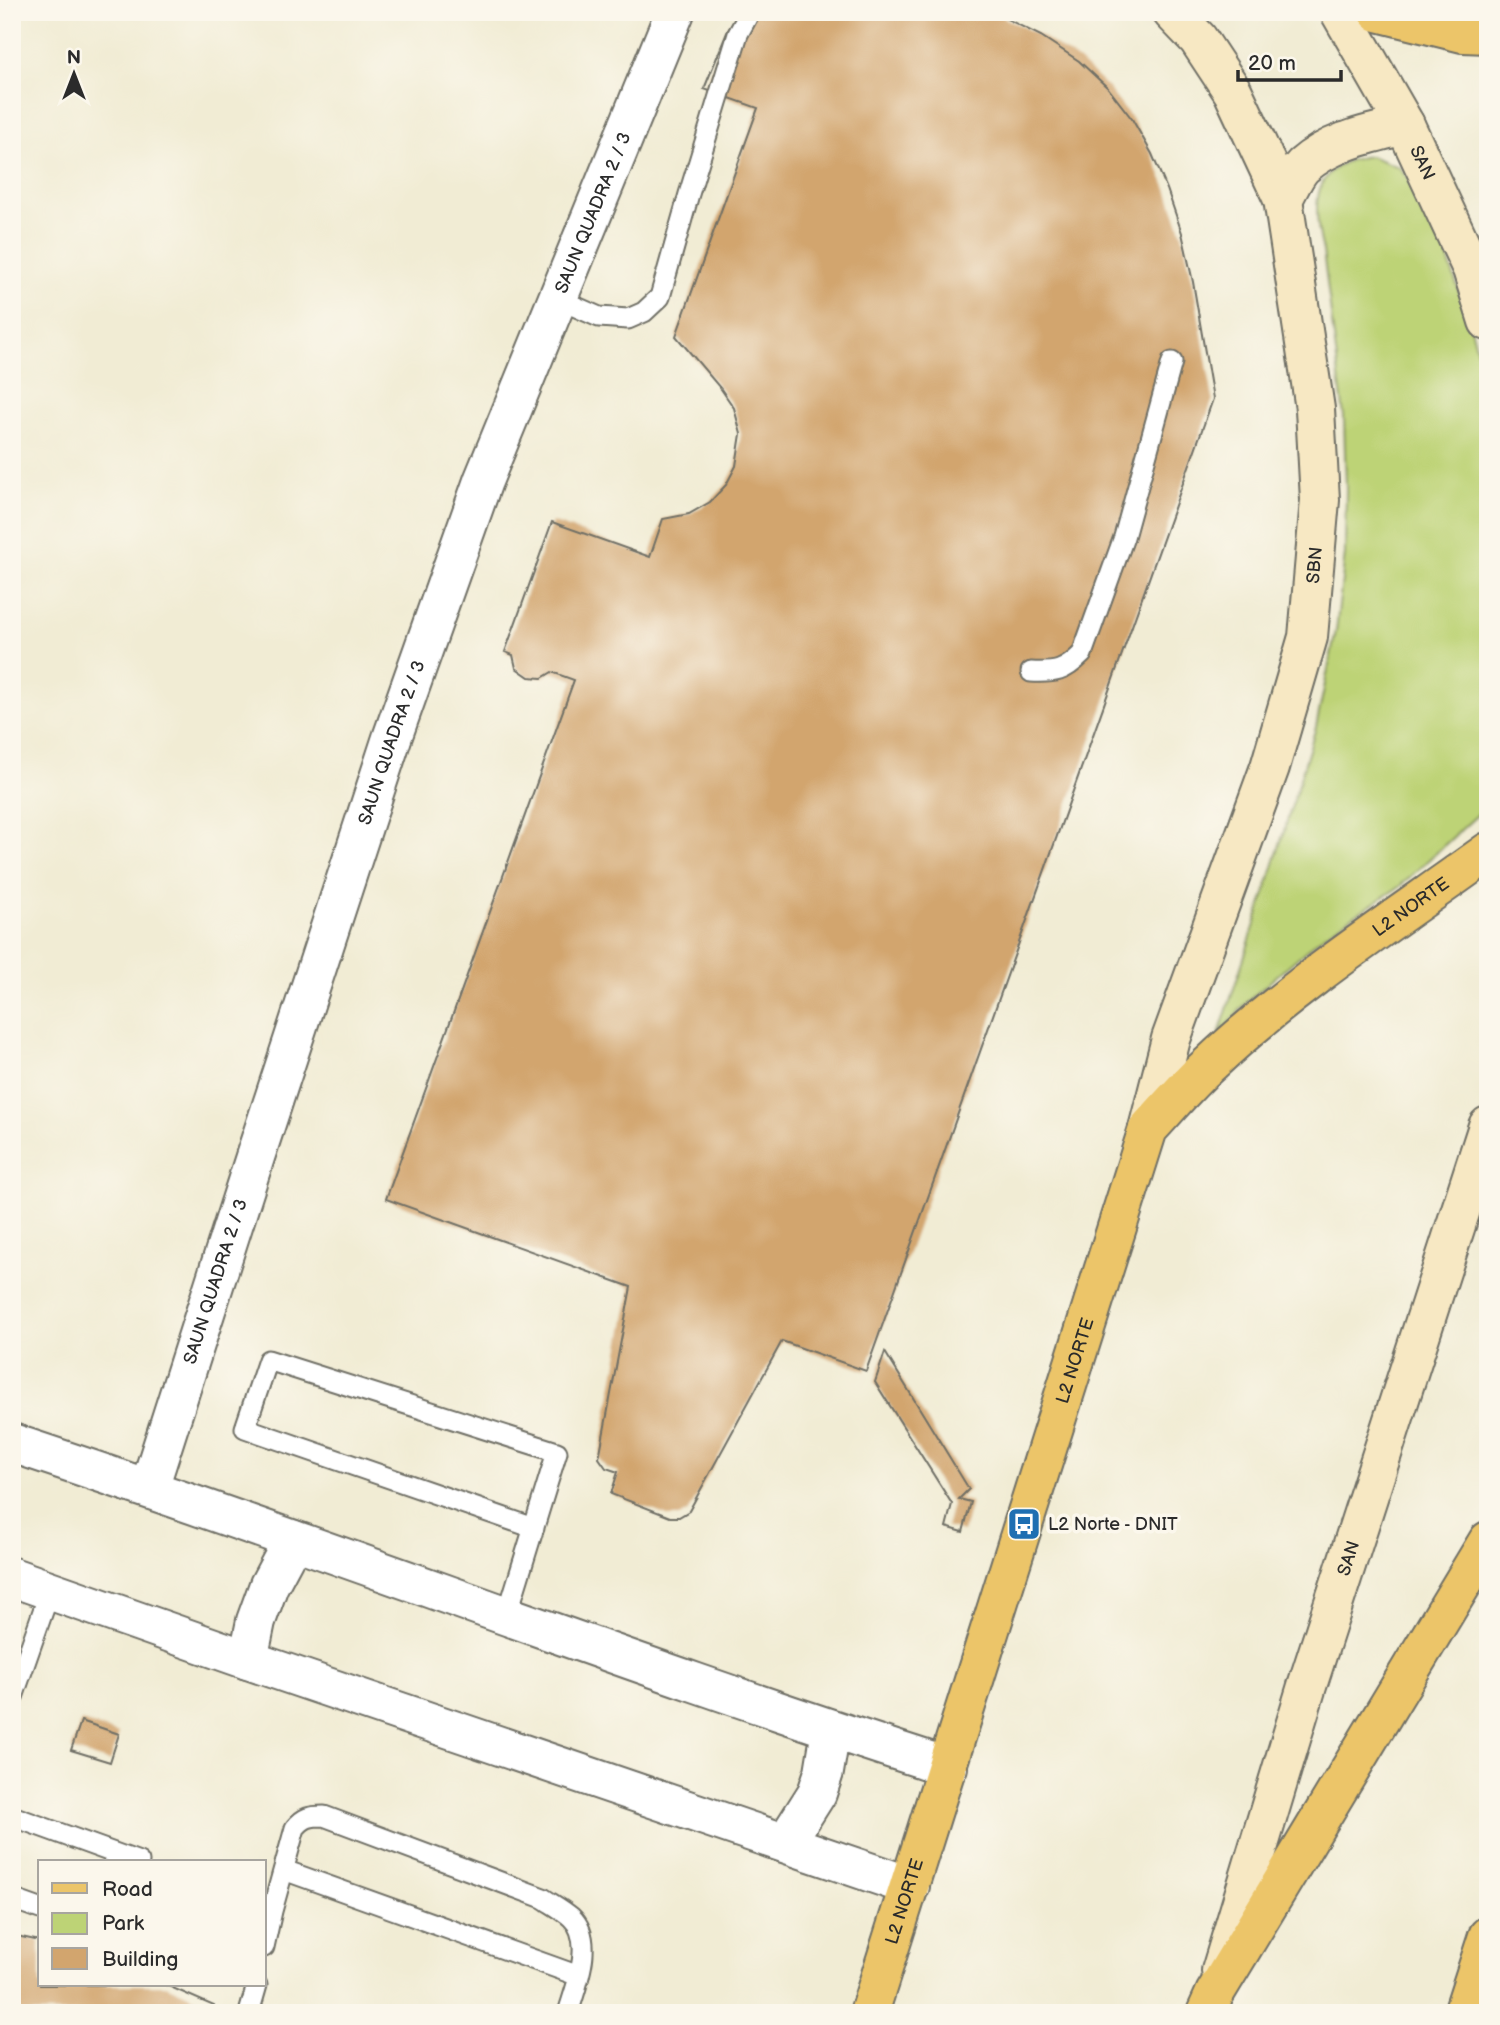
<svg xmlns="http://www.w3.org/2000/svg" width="1500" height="2025" viewBox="0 0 1500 2025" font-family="'Balsamiq Sans',sans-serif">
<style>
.green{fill:#bdd376;stroke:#747f50;stroke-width:2}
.building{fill:#d2a56e}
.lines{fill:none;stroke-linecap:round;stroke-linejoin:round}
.service-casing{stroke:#706f66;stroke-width:23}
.tertiary-casing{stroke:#706f66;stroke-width:42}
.secondary-casing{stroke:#706f66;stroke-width:42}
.primary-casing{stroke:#706f66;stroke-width:42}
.service{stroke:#fff;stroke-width:19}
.tertiary{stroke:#fff;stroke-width:38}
.secondary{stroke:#f7e8c3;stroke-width:38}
.primary{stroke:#ecc569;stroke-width:38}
.labels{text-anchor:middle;stroke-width:7;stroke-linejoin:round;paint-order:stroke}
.street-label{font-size:18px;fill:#2b2b2b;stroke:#fbf7ec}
.poi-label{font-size:18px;fill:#2b2b2b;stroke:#fbf7ec;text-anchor:start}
</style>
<rect width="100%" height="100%" fill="#fbf7ec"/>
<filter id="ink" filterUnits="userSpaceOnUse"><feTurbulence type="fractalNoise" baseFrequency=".0143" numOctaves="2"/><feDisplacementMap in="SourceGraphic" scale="14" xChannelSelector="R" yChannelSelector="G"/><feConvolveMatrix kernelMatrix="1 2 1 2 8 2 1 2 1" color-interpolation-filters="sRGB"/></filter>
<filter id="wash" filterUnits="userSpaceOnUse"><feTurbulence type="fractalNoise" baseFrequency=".00686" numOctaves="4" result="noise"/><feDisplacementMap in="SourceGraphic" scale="28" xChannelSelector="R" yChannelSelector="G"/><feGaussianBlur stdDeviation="1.57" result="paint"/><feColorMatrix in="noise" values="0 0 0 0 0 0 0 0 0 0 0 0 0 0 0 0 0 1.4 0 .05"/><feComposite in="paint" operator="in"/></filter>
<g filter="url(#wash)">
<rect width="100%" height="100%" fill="#f1ecd4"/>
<path class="green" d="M1370,156L1399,167L1426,202L1438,229L1471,327L1488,396V805L1399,887L1325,934L1249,1000L1219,1034L1261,906L1316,727L1336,631L1345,554L1346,489L1344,416L1323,251C1311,203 1312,163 1370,156Z"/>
<g id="blocks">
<path class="building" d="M740,12H993L1041,36L1079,61L1108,88L1132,119L1152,154L1167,189L1182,233L1193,282L1213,399L866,1371L782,1341L689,1511L679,1517H670L611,1494L618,1472L606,1468L599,1458L631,1287L386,1199L574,680L552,672L542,678L529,677L516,668L513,655L505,652L552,522L650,557L663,519L689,514L710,502L726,485L736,466L741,434L734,408L721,389L676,336L758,108L704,89L728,30Z
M885,1352L969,1489L959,1499L971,1502L963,1532L946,1527L952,1504L875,1382Z
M81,1721L119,1734L110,1762L71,1750Z
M12,1935L40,1941V1985H166L214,2006L212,2013H25L12,2007Z"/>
</g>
</g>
<g filter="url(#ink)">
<use href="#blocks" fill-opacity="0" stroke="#706f66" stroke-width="2"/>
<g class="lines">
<defs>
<path id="service" d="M556,298L599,317L628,319L644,312L660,297L689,194L738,34L750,12
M1031,672C1056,673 1064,672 1082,654L1124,537L1172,362
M507,1615L557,1452L268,1360L245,1428L534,1528
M12,1700L50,1591
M12,1816L139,1862
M284,1870L579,1976
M12,1899L40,1909
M264,1908L272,1911L264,1947
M272,1911L295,1828C304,1817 310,1816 324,1816L543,1898C552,1904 563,1910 571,1917C596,1940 576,1986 568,2013
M249,2013L257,1985"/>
<g id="tertiary">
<path d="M12,1443C326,1546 633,1667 948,1767"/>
<path id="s1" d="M149,1488L255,1157L392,738L483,481L675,12"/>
<path d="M12,1577L248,1660L910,1886"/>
<path d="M248,1660L256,1621L269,1585L293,1540"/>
<path d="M786,1842L817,1793L824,1772L831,1730"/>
</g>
<g id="secondary">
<path id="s2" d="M1340,12L1405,125L1472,269L1488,321"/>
<path d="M1283,199C1289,189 1295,174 1303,166C1331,141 1370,134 1405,125"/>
<path id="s3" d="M1148,1129L1171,1039L1270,767L1308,637L1320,500L1315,409L1283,199L1233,92L1198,39L1172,12"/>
<path id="s4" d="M1221,1971L1307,1686L1488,1126"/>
</g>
<g id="primary">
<path d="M1378,12L1463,33L1488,34"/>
<path id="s5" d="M869,2013L1148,1129C1169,1107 1188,1083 1211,1063C1296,983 1394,920 1488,852"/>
<path d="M1206,2013L1215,1993L1488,1541"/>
<path d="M1463,2013L1488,1936"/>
</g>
</defs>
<use href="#service" class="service-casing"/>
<use href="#tertiary" class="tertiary-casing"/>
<use href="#secondary" class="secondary-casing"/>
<use href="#primary" class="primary-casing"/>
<use href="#service" class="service"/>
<use href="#tertiary" class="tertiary"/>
<use href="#secondary" class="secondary"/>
<use href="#primary" class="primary"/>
</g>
</g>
<defs>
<symbol id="bus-square" viewBox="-11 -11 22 22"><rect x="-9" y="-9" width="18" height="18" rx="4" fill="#1f6fb2" stroke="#fbf7ec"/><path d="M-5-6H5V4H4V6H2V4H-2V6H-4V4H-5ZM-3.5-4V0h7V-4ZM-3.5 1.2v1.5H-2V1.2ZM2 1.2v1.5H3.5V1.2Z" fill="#fff"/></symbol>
</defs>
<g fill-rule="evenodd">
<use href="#bus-square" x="1005" y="1505" width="38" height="38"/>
</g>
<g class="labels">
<g class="street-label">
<text dy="6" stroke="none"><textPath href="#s2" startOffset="172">SAN</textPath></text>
<text dy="6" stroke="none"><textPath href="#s1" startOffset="1351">SAUN QUADRA 2 / 3</textPath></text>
<text dy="6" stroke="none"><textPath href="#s3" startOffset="590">SBN</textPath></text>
<text dy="6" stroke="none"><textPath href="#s1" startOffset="784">SAUN QUADRA 2 / 3</textPath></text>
<text dy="6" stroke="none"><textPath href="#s5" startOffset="1272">L2 NORTE</textPath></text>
<text dy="6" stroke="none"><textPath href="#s1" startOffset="217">SAUN QUADRA 2 / 3</textPath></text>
<text dy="6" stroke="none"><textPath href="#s5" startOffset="684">L2 NORTE</textPath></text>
<text dy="6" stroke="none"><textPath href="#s4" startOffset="432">SAN</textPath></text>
<text dy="6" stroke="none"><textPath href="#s5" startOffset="117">L2 NORTE</textPath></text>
</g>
<g class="poi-label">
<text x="1048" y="1530">L2 Norte - DNIT</text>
</g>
</g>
<rect width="1500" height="2025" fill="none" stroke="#fbf7ec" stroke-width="42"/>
<rect x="38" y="1860" width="228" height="126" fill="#fbf7ec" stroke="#a8a59f" stroke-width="2"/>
<rect x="52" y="1883" width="35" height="10" fill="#ecc569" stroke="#a8a59f" stroke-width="2"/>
<text x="102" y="1896" font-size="21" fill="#2b2b2b">Road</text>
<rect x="52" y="1913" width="35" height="21" fill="#bdd376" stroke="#a8a59f" stroke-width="2"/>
<text x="102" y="1930" font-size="21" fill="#2b2b2b">Park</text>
<rect x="52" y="1948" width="35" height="21" fill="#d2a56e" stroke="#a8a59f" stroke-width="2"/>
<text x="102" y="1966" font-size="21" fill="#2b2b2b">Building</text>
<g transform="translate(74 74)" stroke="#fbf7ec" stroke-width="5" paint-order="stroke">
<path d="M0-5L12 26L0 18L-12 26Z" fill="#2b2b2b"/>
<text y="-10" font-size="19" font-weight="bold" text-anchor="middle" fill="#2b2b2b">N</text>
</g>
<path d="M1238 70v10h103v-10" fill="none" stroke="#2b2b2b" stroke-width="3.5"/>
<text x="1248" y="70" font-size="21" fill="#2b2b2b" stroke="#fbf7ec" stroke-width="5" paint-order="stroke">20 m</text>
</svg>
